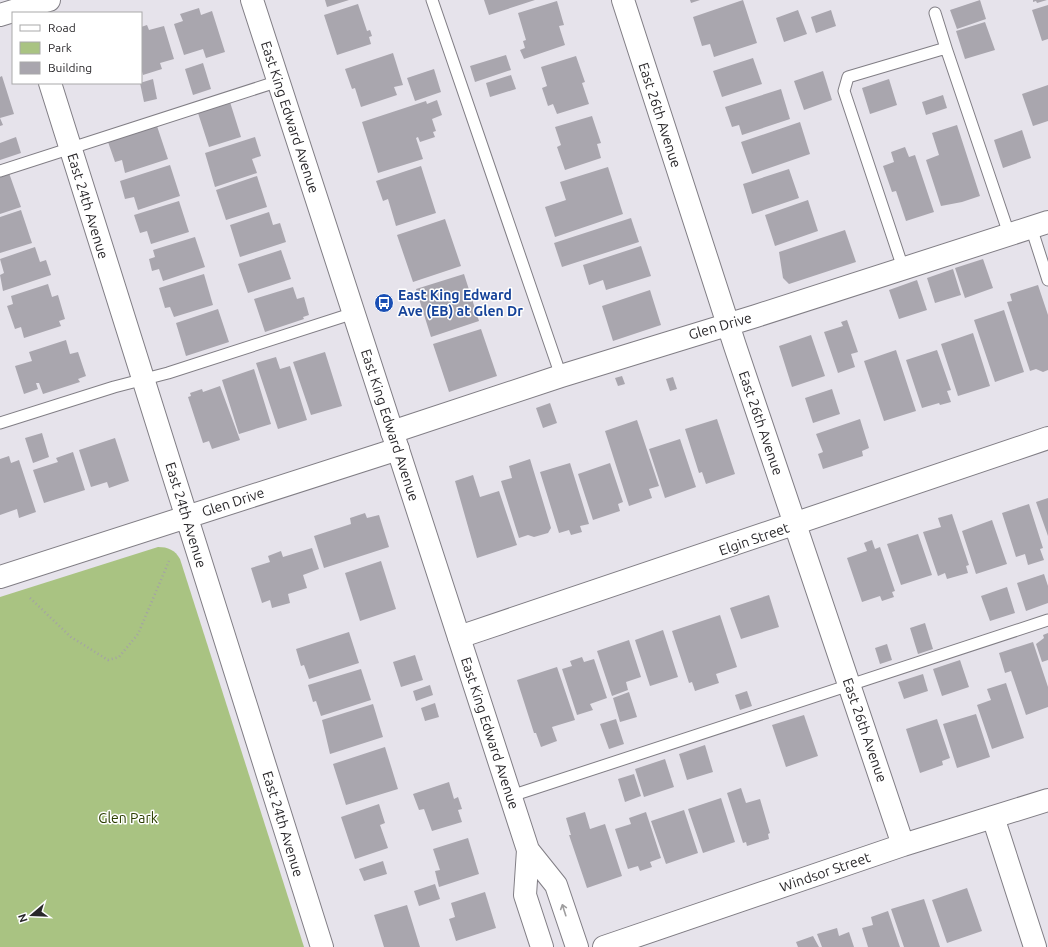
<svg xmlns="http://www.w3.org/2000/svg" width="1048" height="947" viewBox="0 0 1048 947" font-family="Ubuntu,sans-serif">
<style>
.green{fill:#a9c382}
.building{fill:#a9a6ae}
.lines{fill:none;stroke-linecap:round;stroke-linejoin:round}
.service-casing{stroke:#817e85;stroke-width:13}
.minor-casing{stroke:#817e85;stroke-width:24}
.secondary-casing{stroke:#817e85;stroke-width:24}
.path{stroke:#a4a1a7;stroke-width:2.5;stroke-dasharray:1 3;stroke-linecap:butt}
.service{stroke:#fff;stroke-width:11}
.minor{stroke:#fff;stroke-width:22}
.secondary{stroke:#fff;stroke-width:22}
.oneway{stroke:#9f9e9f}
.labels{text-anchor:middle;stroke-width:3;stroke-linejoin:round;paint-order:stroke}
.street-label{font-size:14px;fill:#29272a;stroke:#fff}
.transit-label{font-size:14px;font-weight:bold;fill:#164399;stroke:#fff;text-anchor:start}
.park-label{font-size:14px;fill:#2b3e01;stroke:#fff}
</style>
<rect width="100%" height="100%" fill="#e6e3eb"/>
<path class="green" d="M158,547C168,547 175,550 180,559L304,947H0V597Z"/>
<path class="building" d="M325,0H349L327,7Z
M484,0H535L489,15Z
M690,0H700L691,3Z
M743,0L757,43L714,57L710,44L702,46L693,17Z
M980,0L986,19L957,29L950,10Z
M1033,0H1047L1037,3L1036,1L1033,2Z
M557,1L564,25L559,26L565,45L524,59L520,50L525,48L523,41L526,40L518,13Z
M358,4L367,31L370,30L372,36L369,37L371,44L337,55L324,15Z
M1048,5V39L1042,41L1032,10Z
M199,8L201,15L212,11L225,52L206,58L203,49L184,55L174,24L183,21L180,14Z
M798,10L807,34L784,42L776,18Z
M831,10L836,26L816,33L811,17Z
M985,22L995,50L965,59L956,31Z
M147,25L149,30L164,26L174,59L160,63L162,69L143,75L141,68V27Z
M393,53L403,85L394,87L397,95L361,107L355,88L352,89L345,69Z
M506,55L511,70L475,82L470,66Z
M576,56L585,82L582,83L589,104L557,114L553,104L548,106L542,88L547,86L541,67Z
M753,58L762,84L722,97L713,71Z
M203,63L211,89L193,95L185,69Z
M434,69L441,92L415,101L407,78Z
M823,71L832,100L804,110L794,81Z
M511,75L516,89L490,97L486,83Z
M2,76L14,114L0,118L3,125L0,126V77Z
M153,79L157,99L144,102L140,83Z
M889,79L897,105L870,114L862,88Z
M1048,85V121L1033,126L1022,94Z
M781,89L790,119L742,135L739,125L732,127L725,107Z
M943,95L947,108L926,115L922,102Z
M437,100L442,115L432,119L436,131L433,132L435,137L420,142L418,137L416,138L423,159L378,173L362,122L426,101L427,104Z
M230,102L241,137L209,147L198,113Z
M592,116L601,143L597,144L601,158L565,170L557,147L561,145L555,127Z
M800,122L810,154L752,174L741,142Z
M957,125L980,196L962,202L941,206L926,160L939,155L932,133Z
M157,126L168,159L125,173L122,160L115,162L108,142Z
M1022,130L1031,158L1003,168L994,140Z
M16,137L21,153L0,160V143Z
M255,137L261,156L252,159L257,173L215,187L205,153Z
M905,147L909,157L915,155L934,212L906,221L896,191L892,192L883,166L894,162L891,152Z
M170,165L180,196L138,210L134,197L125,199L120,181Z
M421,166L436,213L396,226L388,199L383,201L376,181Z
M608,167L623,214L555,237L545,207L566,200L560,182Z
M789,169L799,198L752,214L743,184Z
M9,173L21,207L0,214V176Z
M257,176L267,207L226,220L216,190Z
M808,200L818,231L775,246L765,215Z
M179,201L189,232L151,244L147,231L140,233L134,215Z
M21,210L32,243L0,253V217Z
M269,212L273,225L280,223L286,242L240,257L230,225Z
M631,218L639,242L562,267L554,243Z
M445,219L461,266L413,282L397,235Z
M845,230L856,262L789,284L783,278L779,252Z
M195,237L205,267L163,281L159,269L152,271L149,259L155,257L153,250Z
M641,246L651,276L606,290L603,280L589,285L583,265Z
M35,247L40,262L46,260L51,275L3,291L0,275L4,273L0,259Z
M281,250L291,279L248,293L238,264Z
M983,259L993,288L965,298L955,268Z
M953,269L961,295L935,303L927,278Z
M204,274L213,305L174,317L170,307L165,308L159,288Z
M464,274L479,321L431,337L416,289Z
M917,280L927,310L899,319L889,290Z
M48,284L52,297L58,295L65,319L59,321L61,326L24,338L21,327L15,329L7,306L13,304L11,296Z
M1038,285L1048,315V370L1043,372L1036,369L1030,371L1007,302L1012,301L1010,294Z
M293,287L297,299L304,297L309,315L303,317L304,319L265,332L254,299Z
M650,290L661,325L613,341L602,306Z
M218,309L229,342L186,356L176,323Z
M1004,310L1024,372L995,382L974,320Z
M847,320L858,352L851,354L855,367L838,373L824,332L843,326L841,322Z
M481,329L497,376L449,392L433,344Z
M973,333L990,386L958,396L941,344Z
M811,335L825,376L792,387L779,346Z
M66,340L70,354L78,352L86,376L78,379L80,382L43,394L39,383H36L38,389L24,394L15,366L32,361L29,352Z
M896,350L916,411L884,421L864,361Z
M937,350L951,390L947,391L951,402L940,405L939,403L922,408L906,360Z
M325,352L342,406L311,415L293,362Z
M276,357L280,369L290,366L307,420L278,429L256,363Z
M254,369L271,424L239,434L222,380Z
M622,376L625,384L618,386L615,378Z
M673,377L677,389L670,391L666,379Z
M220,386L240,440L212,449L209,441L203,443L188,397L191,396L190,393L202,389L203,392Z
M832,389L840,414L813,423L805,398Z
M550,403L557,423L543,428L536,408Z
M717,419L735,474L706,484L702,472L699,473L685,429Z
M860,419L869,448L862,451L863,456L823,469L818,454L823,452L816,434Z
M637,420L659,486L649,489L652,498L629,506L605,431Z
M42,433L49,457L33,463L25,438Z
M115,438L129,481L109,488L107,482L91,487L79,450Z
M680,439L696,487L665,498L649,449Z
M73,452L85,490L44,503L33,470L58,462L56,458Z
M9,456L11,463L19,460L36,512L19,518L17,509L0,515V459Z
M530,459L551,528L548,533L534,537L528,535L519,538L501,481L512,478L509,466Z
M570,463L589,524L580,526L582,532L571,535L569,530L559,533L540,472Z
M610,463L623,502L618,504L620,511L593,520L578,474Z
M473,475L480,497L499,491L517,545L477,558L455,481Z
M1048,498V536L1036,502Z
M1029,504L1043,548L1040,549L1044,560L1028,565L1025,554L1016,557L1002,513Z
M365,513L367,518L379,515L389,547L324,568L314,536L351,524L350,518Z
M952,514L969,565L966,566L968,573L947,579L945,573L938,576L923,532L941,527L938,518Z
M992,520L1007,564L976,574L962,531Z
M918,534L932,575L901,585L887,544Z
M872,540L875,549L880,547L895,591L892,592L894,597L882,601L880,596L862,602L847,558L867,551L864,543Z
M312,548L319,569L303,575L307,588L288,594L290,603L272,608L270,600L262,603L251,568L270,562L268,556L281,551L283,557Z
M381,561L396,609L360,621L345,573Z
M1044,574L1048,586V603L1026,611L1017,583Z
M1007,587L1015,613L990,621L981,596Z
M769,595L779,627L741,639L730,608Z
M720,615L737,667L716,674L719,683L695,691L692,682L689,683L672,631Z
M925,623L933,649L918,654L910,628Z
M663,630L678,677L650,686L635,640Z
M349,632L359,663L309,679L304,665L301,666L296,649Z
M1048,633V660L1042,662L1036,644L1044,638L1043,635Z
M629,640L641,677L626,682L628,690L612,696L597,651Z
M1033,642L1048,687V707L1026,715L1011,671L1005,673L999,653Z
M887,644L892,660L880,664L875,648Z
M415,655L423,680L401,687L393,662Z
M582,657L584,662L594,659L607,698L590,704L593,710L577,715L562,669L572,666L570,661Z
M960,660L969,687L942,696L933,669Z
M557,667L575,720L552,727L557,741L541,747L536,733H534L517,680Z
M361,669L371,700L321,716L316,701L313,702L308,685Z
M923,674L928,691L904,699L898,682Z
M1006,683L1024,738L992,749L977,705L991,700L987,689Z
M430,685L433,695L416,701L413,691Z
M747,691L752,706L740,710L735,695Z
M629,692L637,717L620,722L613,698Z
M435,703L439,717L425,721L421,708Z
M373,704L383,737L330,754L322,720Z
M976,714L990,757L957,768L943,724Z
M804,715L818,756L786,767L772,725Z
M616,719L624,744L609,749L600,724Z
M937,719L950,758L942,761L943,765L920,773L906,729Z
M705,745L713,772L687,780L679,754Z
M385,747L398,789L346,805L333,764Z
M665,759L674,787L644,797L635,769Z
M634,774L641,796L625,802L618,779Z
M449,782L454,799L458,797L462,809L458,810L462,822L432,831L424,809L419,810L413,794Z
M741,788L746,803L760,799L770,833L768,834L769,839L747,846L746,842L743,843L727,793Z
M721,798L735,842L703,853L688,809Z
M379,804L385,823L380,825L388,848L355,859L341,817Z
M684,810L698,853L666,864L651,821Z
M585,812L590,829L605,824L622,876L587,888L569,835H571L566,818Z
M646,812L661,858L650,862L652,867L640,871L638,866L628,869L615,829L631,824L629,818Z
M468,838L479,874L439,887L435,871L440,870L433,849Z
M383,861L387,874L364,881L359,869Z
M435,884L440,899L419,906L414,891Z
M967,888L982,931L947,943L932,900Z
M485,892L496,928L456,941L449,919L455,917L451,903Z
M924,899L940,947H904L891,909Z
M407,905L420,947H384L374,915Z
M888,911L900,947H868L862,928L873,925L871,917Z
M837,928L839,936L849,932L854,947H822L817,934Z
M813,936L819,947H798L796,942Z"/>
<g class="lines">
<defs>
<path id="service" d="M432,0L561,376
M935,13L946,48
M0,171L279,81
M1031,227L1048,280
M903,268L844,91L848,77L946,48L1009,234
M0,423L114,387L168,373L354,313
M511,796L1048,620"/>
<path id="minor" d="M623,0L735,346L903,845
M0,15L49,0
M50,83L322,947
M392,432L561,376L756,316L1048,222
M0,577L398,449
M459,637L1048,438
M993,817L1035,947
M604,947L903,845L1048,800"/>
<path id="secondary" d="M252,0L528,850L556,885L577,947
M528,850L525,895L542,947"/>
</defs>
<use href="#service" class="service-casing"/>
<use href="#minor" class="minor-casing"/>
<use href="#secondary" class="secondary-casing"/>
<path class="path" d="M30,598L71,637L108,660L119,657L138,634L169,561"/>
<use href="#service" class="service"/>
<use href="#minor" class="minor"/>
<use href="#secondary" class="secondary"/>
</g>
<defs><path id="oneway-shaft" d="M-6 0H5M1.5-3L5.5 0L1.5 3" fill="none" stroke-width="1.6" stroke-linecap="round" stroke-linejoin="round"/></defs>
<use class="oneway" href="#oneway-shaft" transform="translate(564 910) rotate(-108)"/>
<defs>
<symbol id="bus-disc" viewBox="-11 -11 22 22"><circle r="9.5" fill="#1a4fb4" stroke="#fff"/><path d="M-5-6H5V4H4V6H2V4H-2V6H-4V4H-5ZM-3.5-4V0h7V-4ZM-3.5 1.2v1.5H-2V1.2ZM2 1.2v1.5H3.5V1.2Z" fill="#fff"/></symbol>
</defs>
<g fill-rule="evenodd">
<use href="#bus-disc" x="373" y="292" width="22" height="22"/>
</g>
<g class="labels">
<g class="street-label">
<text transform="translate(660 115) rotate(72)" y="5">East 26th Avenue</text>
<text transform="translate(290 117) rotate(72)" y="5">East King Edward Avenue</text>
<text transform="translate(88 206) rotate(73)" y="5">East 24th Avenue</text>
<text transform="translate(720 326) rotate(-16)" y="5">Glen Drive</text>
<text transform="translate(761 423) rotate(71)" y="5">East 26th Avenue</text>
<text transform="translate(390 425) rotate(72)" y="5">East King Edward Avenue</text>
<text transform="translate(233 502) rotate(-18)" y="5">Glen Drive</text>
<text transform="translate(186 515) rotate(73)" y="5">East 24th Avenue</text>
<text transform="translate(754 539) rotate(-19)" y="5">Elgin Street</text>
<text transform="translate(865 730) rotate(71)" y="5">East 26th Avenue</text>
<text transform="translate(490 733) rotate(72)" y="5">East King Edward Avenue</text>
<text transform="translate(283 824) rotate(73)" y="5">East 24th Avenue</text>
<text transform="translate(825 872) rotate(-19)" y="5">Windsor Street</text>
</g>
<g class="transit-label">
<text x="398" y="300">East King Edward<tspan x="398" dy="16">Ave (EB) at Glen Dr</tspan></text>
</g>
<g class="park-label">
<text x="128" y="823">Glen Park</text>
</g>
</g>
<rect x="12" y="12" width="130" height="72" fill="#ffffff" stroke="#a9a9aa"/>
<rect x="20" y="25" width="20" height="6" fill="#ffffff" stroke="#a9a9aa"/>
<text x="48" y="32" font-size="12" fill="#29272a">Road</text>
<rect x="20" y="42" width="20" height="12" fill="#a9c382" stroke="#a9a9aa"/>
<text x="48" y="52" font-size="12" fill="#29272a">Park</text>
<rect x="20" y="62" width="20" height="12" fill="#a9a6ae" stroke="#a9a9aa"/>
<text x="48" y="72" font-size="12" fill="#29272a">Building</text>
<g transform="translate(32 915) rotate(251)" stroke="#ffffff" stroke-width="3" paint-order="stroke">
<path d="M0-3L7 15L0 10L-7 15Z" fill="#29272a"/>
<text y="-6" font-size="11" font-weight="bold" text-anchor="middle" fill="#29272a">N</text>
</g>
</svg>
